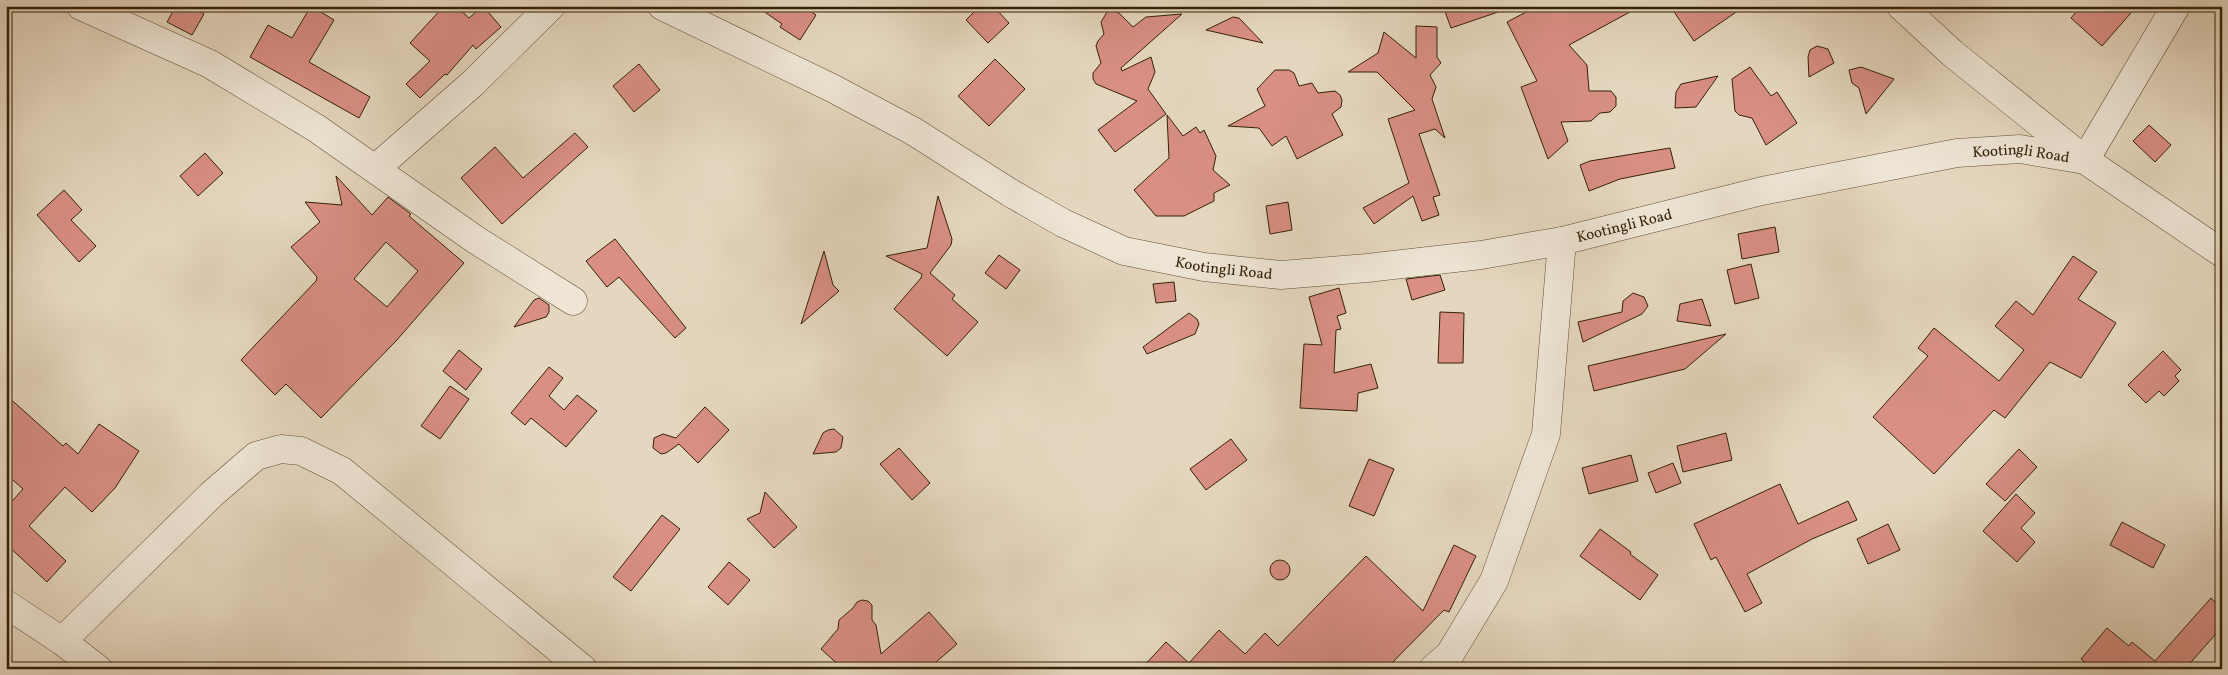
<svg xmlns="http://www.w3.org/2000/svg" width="2228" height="675" viewBox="0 0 2228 675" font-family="Vollkorn,serif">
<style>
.building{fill:#d98f84;stroke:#342106;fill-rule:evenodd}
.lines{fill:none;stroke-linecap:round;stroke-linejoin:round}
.minor-casing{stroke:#604e34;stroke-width:29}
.minor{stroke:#eee5d5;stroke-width:28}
.labels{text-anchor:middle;stroke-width:4.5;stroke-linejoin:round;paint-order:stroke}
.street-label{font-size:15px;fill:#342106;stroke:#eee5d5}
</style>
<rect width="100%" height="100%" fill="#e5d7bf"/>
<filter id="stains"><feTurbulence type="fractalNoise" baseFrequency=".004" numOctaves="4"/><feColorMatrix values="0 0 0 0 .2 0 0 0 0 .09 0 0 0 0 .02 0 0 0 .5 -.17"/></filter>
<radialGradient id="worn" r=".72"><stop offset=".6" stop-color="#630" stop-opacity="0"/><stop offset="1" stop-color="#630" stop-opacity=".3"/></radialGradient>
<path class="building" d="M176,6H190L204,14L192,35L167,22Z
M311,6L334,20L309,62L370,97L359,118L250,57L268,25L292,38Z
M444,6H456L469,18L483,6L501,27L476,49L473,45L447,75L445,74L420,98L406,84L430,61L410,43Z
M756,6H802L816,15L800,40L780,27L782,24Z
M980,6H993L1009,23L988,43L966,20Z
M1443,6H1504V10L1451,28Z
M1538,6H1641L1569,45L1587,65L1589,91H1611L1616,97V106L1610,112L1600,113L1591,121L1561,122L1568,141L1548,159L1521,87L1537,81L1507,22Z
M1670,6H1745L1694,41Z
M2081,6H2137L2102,46L2071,18Z
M1113,11L1119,13L1133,27L1146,17L1182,14L1121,68L1122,71L1151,57L1155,72L1148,89L1166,114L1115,152L1098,130L1137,101L1096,84L1093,79V73L1101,63L1096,46L1098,41L1104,34L1101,22L1107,12Z
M1233,17L1239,18L1263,43L1206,30Z
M1416,26L1437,27V57L1441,63L1430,75L1436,87L1432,99L1445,138L1435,129L1419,134L1440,195L1433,197L1439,215L1422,221L1413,196L1374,224L1363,208L1409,183L1388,119L1415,110L1377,72H1348L1378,53L1384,32L1416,58Z
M1817,46L1828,49L1834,63L1809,77L1808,57L1810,50Z
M995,59L1025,89L989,126L958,96Z
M639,64L660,90L634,112L613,86Z
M1750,67L1771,96L1777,92L1797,123L1766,145L1752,118L1739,115L1735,111L1732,79Z
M1861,67L1894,79L1866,114L1859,88L1852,83L1849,70Z
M1275,70H1289L1294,73L1299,86L1312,83L1318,93L1335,91L1340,95L1342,100L1341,107L1332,114L1343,135L1297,159L1286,136L1272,146L1259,128L1228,126L1265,106L1257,89Z
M1718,76L1696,107L1675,108L1676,92L1681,84Z
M1167,115L1183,136L1196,127L1200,133L1204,130L1216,156L1213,170L1230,185L1214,193V201L1184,216H1156L1134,190L1169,158Z
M2149,125L2171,145L2155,162L2133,141Z
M575,133L588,147L502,224L461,178L495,147L523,178Z
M1670,148L1675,168L1620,179L1589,191L1580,165L1590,161Z
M205,153L223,173L198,196L180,176Z
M336,176L372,215L388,197L411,214L409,216L464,263L396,341L321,418L286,384L275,395L241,360L316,281L317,277L291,247L320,222L305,202L342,205ZM386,242L418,271L387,307L354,279Z
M64,190L82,210L71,220L96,246L79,262L37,215Z
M938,196L952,239L951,245L930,273L955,295L952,299L978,322L947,356L894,309L921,278L922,274L886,256L927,248Z
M1288,202L1292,230L1270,234L1266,206Z
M1775,227L1779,252L1742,259L1738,234Z
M615,239L686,328L675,338L619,277L607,287L586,261Z
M824,251L833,285L839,291L801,324Z
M999,255L1020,270L1006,289L985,273Z
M2073,256L2097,272L2078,299L2116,323L2081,378L2050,362L2005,418L1994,410L1934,474L1873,417L1928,356L1918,348L1934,328L1999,381L2024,350L1995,326L2016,301L2033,315Z
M1751,264L1759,298L1735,304L1727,270Z
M1440,275L1445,290L1412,300L1406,279Z
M1174,282L1176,301L1156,303L1153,284Z
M1339,288L1346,313L1337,316L1341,329L1336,330L1334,373L1371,364L1378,388L1358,393L1357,411L1300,408L1304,344L1322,345L1309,297Z
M1633,293L1644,297L1648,306L1642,314L1583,342L1578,322L1622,312L1623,301Z
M539,298L549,305V312L546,317L514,327L534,300Z
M1702,299L1711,326L1677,321L1680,304Z
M1440,312L1464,313L1463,363H1438Z
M1189,313L1197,319L1199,324L1195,334L1147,354L1143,347Z
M1726,334L1685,369L1594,391L1588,366Z
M459,350L482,369L466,390L443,371Z
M2163,351L2181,370L2175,376L2179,381L2164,396L2159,391L2146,403L2128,385Z
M549,367L563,378L549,396L564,410L577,395L597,411L566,447L531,418L525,425L511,413Z
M450,386L469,399L440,439L421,426Z
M6,395L63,446L66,443L78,454L99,424L139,451L115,488L92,512L65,487L29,526L66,561L47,582L6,544V508L23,489L6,474Z
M705,407L729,430L698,463L679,444L666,453L661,454L653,448L654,438L663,434L676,438Z
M834,429L843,437L841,448L836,452L813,454L823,433L828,430Z
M1726,433L1732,460L1683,472L1677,446Z
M1231,439L1247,460L1206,490L1190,469Z
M899,448L930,483L912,500L880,464Z
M2019,449L2037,467L2005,501L1986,484Z
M1631,455L1638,481L1589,494L1582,468Z
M1369,459L1394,469L1374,516L1349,506Z
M1673,463L1681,483L1656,493L1648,473Z
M1780,484L1798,524L1848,501L1857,520L1812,539L1747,574L1762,603L1745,612L1716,557L1711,560L1694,524Z
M765,492L797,527L774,548L747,519L760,513Z
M2016,494L2035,513L2021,528L2035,542L2017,562L1983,531Z
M662,515L680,529L631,591L613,577Z
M2122,522L2165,545L2153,568L2110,545Z
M1888,524L1900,550L1868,564L1857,539Z
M1600,529L1631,552L1630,554L1658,575L1640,600L1580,556Z
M1454,545L1476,556L1449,612L1444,610L1386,669H1141L1166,642L1189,663L1219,630L1245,654L1265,633L1278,646L1366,556L1423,611Z
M1270 570a10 10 0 1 1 20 0a10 10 0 1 1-20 0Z
M729,562L750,580L728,605L708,587Z
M2211,598L2222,608V627L2185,669H2092L2081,659L2107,628L2129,646L2132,642L2155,661Z
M862,600L868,601L872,605V620L876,625L881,654L929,612L957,644L928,669H843L821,649L838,629L839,620L853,608L857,602Z"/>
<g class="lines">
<defs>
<g id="minor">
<path d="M81,6L210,64L316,128L476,240L573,301"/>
<path id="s1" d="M662,6L832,88L913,131L1009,192L1063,223L1124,251L1204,267L1281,275L1367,268L1481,255L1562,241L1762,191L1957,153L2020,149L2085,160L2222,253"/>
<path d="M1901,6L1952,53L2085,160L2176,6"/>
<path d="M376,168L472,84L551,6"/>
<path d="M6,604L62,641L98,669"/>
<path d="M62,641L212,494L256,456L281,449L301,451L342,471L583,669"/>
<path d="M1433,669L1450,654L1494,581L1546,434L1562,241"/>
</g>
</defs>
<use href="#minor" class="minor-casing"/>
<use href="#minor" class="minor"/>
</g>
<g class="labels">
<g class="street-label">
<text dy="5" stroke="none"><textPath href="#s1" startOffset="1435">Kootingli Road</textPath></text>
<text dy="5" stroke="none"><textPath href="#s1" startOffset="1030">Kootingli Road</textPath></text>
<text dy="5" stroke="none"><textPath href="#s1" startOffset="625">Kootingli Road</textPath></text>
</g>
</g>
<rect width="2228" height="675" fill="none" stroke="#e5d7bf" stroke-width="25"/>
<rect x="8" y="8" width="2213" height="660" fill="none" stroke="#342106" stroke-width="2.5"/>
<rect x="12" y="12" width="2203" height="650" fill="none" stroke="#342106"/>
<rect width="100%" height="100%" filter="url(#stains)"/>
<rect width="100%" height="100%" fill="url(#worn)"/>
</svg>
